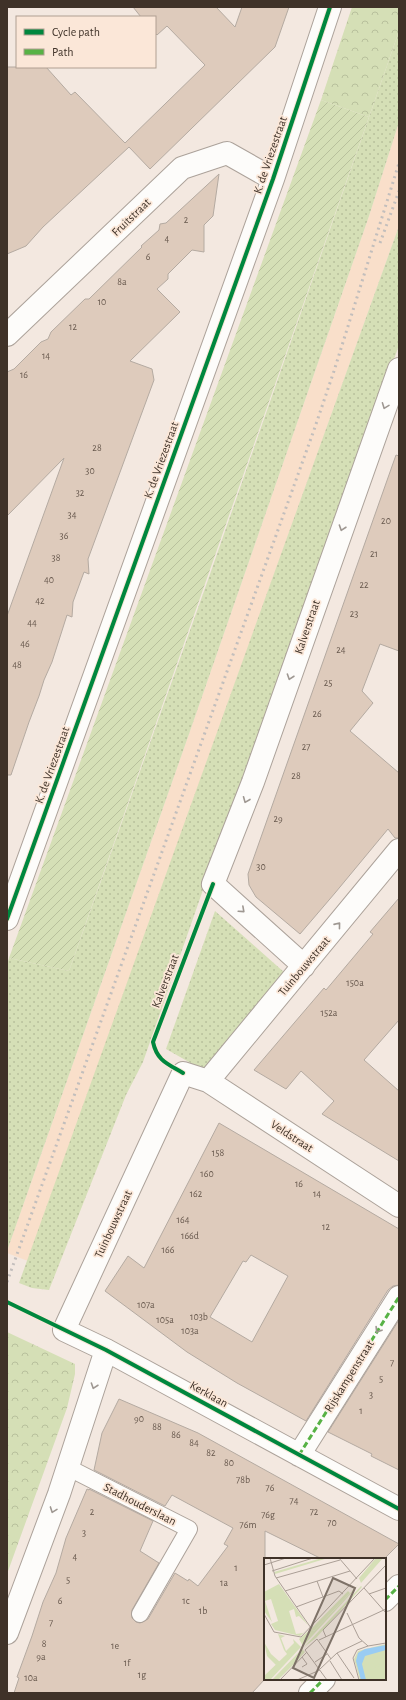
<svg xmlns="http://www.w3.org/2000/svg" width="406" height="1700" viewBox="0 0 406 1700" font-family="'Alegreya Sans',sans-serif">
<style>
.built{fill:#f9dfca}
.grass{fill:url(#grass-dots)}
.forest{fill:url(#forest-crowns)}
.garden{fill:url(#garden-furrows)}
.building{fill:#decbbc;stroke:#b4aaa1;fill-rule:evenodd}
.lines{fill:none;stroke-linecap:round;stroke-linejoin:round}
.lane-casing{stroke:#aca29a;stroke-width:18}
.street-casing{stroke:#aca29a;stroke-width:24}
.lane{stroke:#fdfcfa;stroke-width:16}
.street{stroke:#fdfcfa;stroke-width:22}
.rail{stroke:#c2bebc;stroke-width:3;stroke-dasharray:2 4;stroke-linecap:butt}
.quiet{stroke:#57b245;stroke-width:3;stroke-dasharray:6 3;stroke-linecap:butt}
.cycleway-casing{stroke:#fbe7d8;stroke-width:6}
.cycleway{stroke:#00873e;stroke-width:4}
.oneway{stroke:#9e9791}
.labels{text-anchor:middle;stroke-width:3.5;stroke-linejoin:round;paint-order:stroke}
.number-label{font-size:10px;fill:#67584d}
.street-label{font-size:12px;fill:#3f3228;stroke:#fbe7d8}
.inset-road{fill:none;stroke:#ab9f96;stroke-width:1}
.view{fill:#7e7268;fill-opacity:0.15;stroke:#7e7268;stroke-width:2}
.inset-edge{fill:none;stroke:#3f3228;stroke-width:2}
</style>
<defs>
<pattern id="grass-dots" width="8" height="8" patternUnits="userSpaceOnUse"><rect width="8" height="8" fill="#d5dfb6"/><path d="M2 2h.1M6 6h.1" fill="none" stroke="#b8c09c" stroke-width="1.8" stroke-linecap="round"/></pattern>
<pattern id="forest-crowns" width="20" height="18" patternUnits="userSpaceOnUse"><rect width="20" height="18" fill="#d5dfb6"/><path d="M2 6a3 3 0 1 1 6 0M12 15a3 3 0 1 1 6 0" fill="none" stroke="#b8c09c"/></pattern>
<pattern id="garden-furrows" width="10" height="10" patternUnits="userSpaceOnUse"><rect width="10" height="10" fill="#d5dfb6"/><path d="M-1 1l2-2M0 10L10 0M9 11l2-2" fill="none" stroke="#b8c09c"/></pattern>
</defs>
<rect width="100%" height="100%" fill="#f3e8e0"/>
<path class="built" d="M399,122V226L28,1261L7,1253V1251L189,734L369,216Z"/>
<path class="grass" d="M399,31V122L369,216L189,734L7,1251V965L9,958L69,971L209,577Z
M399,226V345L347,493L234,801L143,1062L126,1095L49,1290L32,1288L19,1283Z
M215,911L285,973L203,1070L166,1049Z"/>
<path class="forest" d="M352,7H399V31L369,117L321,100Z
M7,1332L75,1364V1374L67,1408L7,1574Z"/>
<path class="garden" d="M321,100L369,117L69,971L9,958Z"/>
<path class="building" d="M133,7H216L235,27L242,7H289L275,47L150,169L129,147L43,227L26,246L7,254V67H46L71,95L75,92L125,143L205,65L167,26L157,35L155,33V17H141Z
M219,174L213,216L204,225V252L192,250L168,274V279L157,289L180,312L130,361L152,369L154,380L88,559L89,574L84,572L73,602L72,617L67,615L52,662L44,680L39,696L29,722L11,775H7V616L64,458L7,516V372L14,369L41,342L48,339L51,332L85,299H89L142,247L141,246L159,230L160,224L166,223Z
M396,455L399,456V651L380,644L362,691L373,703L350,731L399,773V838H395L388,829L335,893L300,934L256,897L249,885L248,874Z
M399,898V1020L364,1060L399,1091V1161L322,1114L334,1101L301,1071L286,1089L254,1070L324,988L326,990L373,934L370,932Z
M219,1123L399,1229V1285L393,1286L388,1290L306,1421L237,1383L187,1352L105,1291L128,1256L144,1268ZM251,1255L288,1276L252,1342L210,1317L243,1261L246,1262Z
M399,1320V1470L371,1456L372,1454L328,1432Z
M119,1399L198,1433L399,1544L384,1559H322L265,1531V1679L252,1693H14L19,1678L17,1677L32,1636L43,1602L56,1573L66,1538L87,1489L89,1490V1489L153,1521L140,1551L159,1563L132,1610V1618L136,1622L140,1623L148,1619L175,1573L188,1581L189,1579L198,1586L228,1546L224,1544L233,1528L172,1495L165,1506L94,1470L102,1433Z"/>
<g class="lines">
<defs>
<path id="lane" d="M67,1467L189,1529L140,1614"/>
<path id="street" d="M7,335L182,168L227,153L273,179
M7,919L273,179L330,7
M304,966L213,884L253,782L399,369
M208,1081L399,850
M399,1206L208,1081L183,1073L64,1330L106,1350L399,1509
M299,1455L399,1297
M385,1600L399,1586
M7,1633L59,1494L106,1350
M310,1693L324,1679"/>
</defs>
<use href="#lane" class="lane-casing"/>
<use href="#street" class="street-casing"/>
<use href="#lane" class="lane"/>
<use href="#street" class="street"/>
<path class="rail" d="M380,243L399,191
M7,1282L314,430L334,371L399,163"/>
<path class="quiet" d="M299,1455L399,1297
M385,1600L399,1586
M310,1693L324,1679"/>
<defs>
<path id="cycleway" d="M7,919L273,179L330,7
M183,1073C168,1064 157,1061 153,1042L213,884
M7,1302L106,1350L399,1509"/>
</defs>
<use href="#cycleway" class="cycleway-casing"/>
<use href="#cycleway" class="cycleway"/>
</g>
<defs><path id="oneway-chevron" d="M-2-3.5L2.5 0L-2 3.5" fill="none" stroke-width="1.6" stroke-linecap="round" stroke-linejoin="round"/></defs>
<g class="oneway">
<use href="#oneway-chevron" transform="translate(385 406) rotate(111)"/>
<use href="#oneway-chevron" transform="translate(342 528) rotate(109)"/>
<use href="#oneway-chevron" transform="translate(290 677) rotate(109)"/>
<use href="#oneway-chevron" transform="translate(246 800) rotate(112)"/>
<use href="#oneway-chevron" transform="translate(242 910) rotate(42)"/>
<use href="#oneway-chevron" transform="translate(338 925) rotate(-51)"/>
<use href="#oneway-chevron" transform="translate(378 1330) rotate(122)"/>
<use href="#oneway-chevron" transform="translate(94 1386) rotate(109)"/>
<use href="#oneway-chevron" transform="translate(53 1510) rotate(110)"/>
</g>
<g class="labels">
<g class="number-label">
<text x="186" y="223">2</text>
<text x="167" y="242">4</text>
<text x="148" y="260">6</text>
<text x="122" y="285">8a</text>
<text x="102" y="305">10</text>
<text x="73" y="330">12</text>
<text x="46" y="359">14</text>
<text x="24" y="378">16</text>
<text x="97" y="451">28</text>
<text x="90" y="474">30</text>
<text x="80" y="496">32</text>
<text x="72" y="518">34</text>
<text x="386" y="524">20</text>
<text x="64" y="539">36</text>
<text x="374" y="557">21</text>
<text x="56" y="561">38</text>
<text x="49" y="583">40</text>
<text x="364" y="588">22</text>
<text x="40" y="604">42</text>
<text x="354" y="617">23</text>
<text x="32" y="626">44</text>
<text x="25" y="647">46</text>
<text x="341" y="653">24</text>
<text x="17" y="668">48</text>
<text x="328" y="686">25</text>
<text x="317" y="717">26</text>
<text x="306" y="750">27</text>
<text x="296" y="779">28</text>
<text x="278" y="822">29</text>
<text x="261" y="870">30</text>
<text x="355" y="986">150a</text>
<text x="329" y="1016">152a</text>
<text x="218" y="1156">158</text>
<text x="207" y="1177">160</text>
<text x="299" y="1187">16</text>
<text x="196" y="1197">162</text>
<text x="317" y="1197">14</text>
<text x="183" y="1223">164</text>
<text x="326" y="1230">12</text>
<text x="190" y="1239">166d</text>
<text x="168" y="1253">166</text>
<text x="146" y="1308">107a</text>
<text x="199" y="1320">103b</text>
<text x="165" y="1323">105a</text>
<text x="190" y="1334">103a</text>
<text x="392" y="1366">7</text>
<text x="381" y="1382">5</text>
<text x="371" y="1398">3</text>
<text x="361" y="1414">1</text>
<text x="139" y="1422">90</text>
<text x="157" y="1430">88</text>
<text x="176" y="1438">86</text>
<text x="194" y="1446">84</text>
<text x="211" y="1456">82</text>
<text x="229" y="1466">80</text>
<text x="243" y="1483">78b</text>
<text x="270" y="1491">76</text>
<text x="294" y="1504">74</text>
<text x="92" y="1515">2</text>
<text x="314" y="1515">72</text>
<text x="268" y="1518">76g</text>
<text x="332" y="1526">70</text>
<text x="248" y="1528">76m</text>
<text x="84" y="1536">3</text>
<text x="75" y="1560">4</text>
<text x="236" y="1571">1</text>
<text x="68" y="1583">5</text>
<text x="224" y="1586">1a</text>
<text x="60" y="1604">6</text>
<text x="186" y="1604">1c</text>
<text x="203" y="1614">1b</text>
<text x="51" y="1626">7</text>
<text x="44" y="1647">8</text>
<text x="115" y="1649">1e</text>
<text x="41" y="1660">9a</text>
<text x="127" y="1666">1f</text>
<text x="142" y="1678">1g</text>
<text x="31" y="1681">10a</text>
</g>
<g class="street-label">
<text transform="translate(270 155) rotate(-71)" y="4">K. de Vriezestraat</text>
<text transform="translate(131 217) rotate(-44)" y="4">Fruitstraat</text>
<text transform="translate(161 460) rotate(-70)" y="4">K. de Vriezestraat</text>
<text transform="translate(307 627) rotate(-71)" y="4">Kalverstraat</text>
<text transform="translate(52 765) rotate(-70)" y="4">K. de Vriezestraat</text>
<text transform="translate(304 966) rotate(-50)" y="4">Tuinbouwstraat</text>
<text transform="translate(165 981) rotate(-69)" y="4">Kalverstraat</text>
<text transform="translate(292 1136) rotate(33)" y="4">Veldstraat</text>
<text transform="translate(113 1224) rotate(-65)" y="4">Tuinbouwstraat</text>
<text transform="translate(349 1376) rotate(-58)" y="4">Rijskampenstraat</text>
<text transform="translate(209 1394) rotate(29)" y="4">Kerklaan</text>
<text transform="translate(140 1504) rotate(27)" y="4">Stadhouderslaan</text>
</g>
</g>
<g transform="translate(264 1558)">
<rect width="122" height="122" fill="#f3e8e0"/>
<path d="M15,26L44,67L35,58L32,59L30,51L25,53L32,76L39,75L45,70L36,78L11,72L7,66L14,63L7,41L1,43L8,64L0,53V34ZM95,26L83,40L39,88L35,81L47,71L50,73ZM98,29L52,80L40,89L97,28ZM0,84L7,96L16,104L12,107L3,98ZM122,86V122H96L90,101L94,93Z" fill="#d5dfb6"/>
<path d="M58,0H64L11,16L10,14ZM112,0H119L97,25L95,20ZM14,76L21,78L17,80L22,93L30,85L29,81L37,89L6,122H0V118L23,96L20,92ZM38,91L41,94L32,104L14,122H8ZM122,92V101L119,97H105L122,101V109L118,112L114,109L116,106H111L112,111L118,113L117,120H114L112,114L106,116V122H103L98,106L100,99L104,95Z" fill="#d5dfb6"/>
<path d="M84,33L86,35L50,73L47,71Z" fill="#d5dfb6"/>
<path d="M122,87V92L101,98L98,106L102,122H97L92,103L94,95L101,91Z" fill="#99ccf3"/>
<path class="inset-road" d="M6,0L11,18L47,70M75,0L93,21M0,7L22,0M8,13L49,0M12,20L76,2M53,23L59,39M100,30L122,55M21,33L86,13M105,36L122,30M32,49L75,33L79,36M83,55L95,80L104,88M0,56L10,74L37,79L111,0M62,79L59,72L122,7M55,82L122,51M73,95L90,120M38,99L43,106L38,109M66,103L78,122M51,104L63,96M56,111L73,95L98,83M16,122L43,94M33,122L56,112M63,122L41,92L53,81L67,101M95,122L89,100L93,92L104,88L122,85"/>
<path class="view" d="M69,20L91,30L50,120L29,110Z"/>
<rect width="122" height="122" class="inset-edge"/>
</g>
<rect width="406" height="1700" fill="none" stroke="#3f3228" stroke-width="16"/>
<rect x="16" y="16" width="140" height="52" fill="#fbe7d8" stroke="#b09f92"/>
<rect x="24" y="29" width="20" height="6" fill="#00873e" stroke="#b09f92"/>
<text x="52" y="36" font-size="12" fill="#3f3228">Cycle path</text>
<rect x="24" y="49" width="20" height="6" fill="#57b245" stroke="#b09f92"/>
<text x="52" y="56" font-size="12" fill="#3f3228">Path</text>
</svg>
